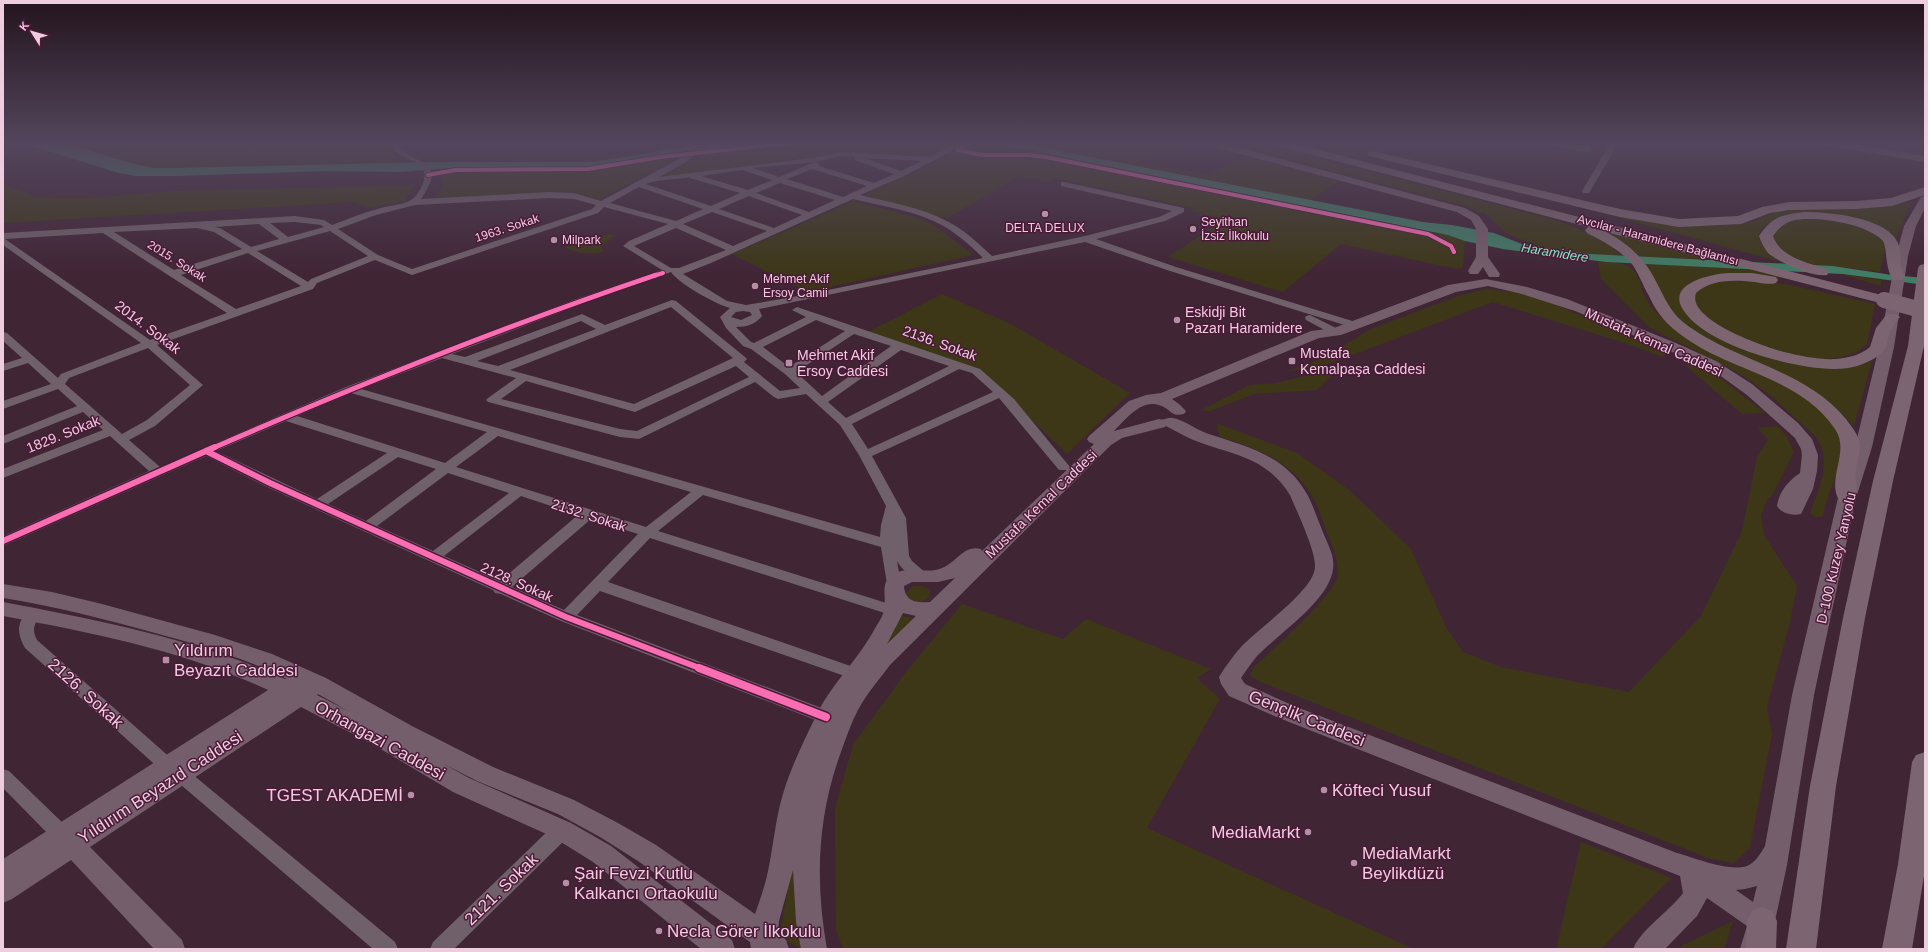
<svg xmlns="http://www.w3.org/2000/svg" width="1928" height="952" viewBox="0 0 1928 952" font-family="Helvetica,sans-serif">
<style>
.green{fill:#3d3718;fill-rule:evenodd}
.water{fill:#417c65}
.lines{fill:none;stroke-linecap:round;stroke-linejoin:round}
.minor{fill:#70606a;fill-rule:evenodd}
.major{fill:#755e6b;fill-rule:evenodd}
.highway{fill:#7c6571;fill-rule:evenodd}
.highway-bridge{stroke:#7c6571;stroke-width:16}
.cycleway-far3-casing{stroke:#4c1938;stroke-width:5.5}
.cycleway-far2-casing{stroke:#4c1938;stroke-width:7}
.cycleway-far1-casing{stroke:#4c1938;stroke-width:9}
.cycleway-casing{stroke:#4c1938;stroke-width:11}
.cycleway-far3{stroke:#f96db3;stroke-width:4}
.cycleway-far2{stroke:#f96db3;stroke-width:5}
.cycleway-far1{stroke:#f96db3;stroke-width:6}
.cycleway{stroke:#f96db3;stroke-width:8}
.poi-dot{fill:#b192a3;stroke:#4c1938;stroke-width:1.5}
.labels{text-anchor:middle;stroke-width:3;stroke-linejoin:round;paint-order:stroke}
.far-poi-label{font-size:12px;fill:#eecdde;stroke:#4c1938;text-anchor:start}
.far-street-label{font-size:12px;fill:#eecdde;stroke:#4c1938}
.far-water-label{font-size:13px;font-style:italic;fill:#82e7be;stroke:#4c1938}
.poi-label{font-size:14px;fill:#eecdde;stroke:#4c1938;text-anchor:start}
.street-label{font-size:14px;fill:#eecdde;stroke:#4c1938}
.near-poi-label{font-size:17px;fill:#eecdde;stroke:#4c1938;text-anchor:start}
.near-street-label{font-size:17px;fill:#eecdde;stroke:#4c1938}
</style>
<rect width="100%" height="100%" fill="#402535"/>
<path class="green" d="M62,142H385L403,164L153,168L134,164Z
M783,142H957L934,157L833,152L816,158L671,176L665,175L711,150Z
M973,142L992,143L1448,235L1465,241L1463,267L1457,269L1341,244L1283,292L1168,257L1225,219L1190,211L1193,208L1056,178L1050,182L1020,176L947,218L864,196L953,153H957Z
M1015,142H1182L1140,162L1207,175L1243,156L1340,181L1312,200Z
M1221,142H1258L1555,220L1590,233L1608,243L1620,255C1582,255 1539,252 1506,232C1498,226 1492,218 1483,212L1479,213L1465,206Z
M1307,142H1316L1443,176Z
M685,154L599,199L573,192L433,199L443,184L439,171L588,168L666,155Z
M3,184L36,197L56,198H91L173,191L414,185L405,201L370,208L352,202L3,223Z
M1520,191L1670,224L1694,226L1733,225L1750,222L1783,210L1867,208L1911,203L1896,239C1879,234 1862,228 1846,223C1812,212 1791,204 1760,230C1760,233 1759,237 1760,240C1763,253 1786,261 1796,266Z
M854,201L915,217L934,225L973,255L807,292L732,254Z
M1820,217C1839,222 1877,227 1886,245L1880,272L1834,266L1843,274L1881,280V286L1816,267L1784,253L1772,240L1773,231L1791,219Z
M1592,227L1793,280C1764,276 1689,262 1679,298L1681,305L1686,312L1744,349L1856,366L1872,361L1854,426L1840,412L1825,401L1698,335L1672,314L1645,265ZM1647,257L1711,260L1717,267L1653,264Z
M609,234L616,235L602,246L603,252C592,255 574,253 565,247Z
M1598,262C1619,263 1631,260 1640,282C1642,288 1643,294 1646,299C1657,316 1672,328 1688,338C1732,368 1820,385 1841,437C1849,457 1825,495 1823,516L1816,518L1810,513C1819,487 1834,461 1815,436L1770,395L1745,377L1722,364L1650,328L1601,279Z
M1730,280L1786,284L1875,304L1867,344C1842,370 1789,356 1759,346C1752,344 1744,343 1738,340C1722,332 1708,317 1693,307L1695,291L1714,282Z
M1485,289L1530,294L1667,352L1663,357L1628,344L1493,302L1331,363L1286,372L1323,358L1371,329L1458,296Z
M942,294L1011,324L1130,393L1067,454L979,369L868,332Z
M1696,363L1714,373L1765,413L1742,414L1685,365Z
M1341,367L1317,390L1254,394L1210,411L1201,410L1250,385L1277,383Z
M1216,423L1297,453L1348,489L1411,549L1446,627L1463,652L1501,667L1629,692L1701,616L1742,531L1757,457L1768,440L1758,428L1777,426L1787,437L1794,452L1772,496L1768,498L1761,515L1764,535L1797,586L1790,622L1767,707L1772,734L1750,847L1734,863L1711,859L1261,682L1250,676L1253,668C1272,650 1332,598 1337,577C1340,562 1331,543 1326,530C1322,519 1318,506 1312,496C1292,461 1256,448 1220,437Z
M913,586C920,585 926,586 930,592L929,597L920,603L912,602L905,595L906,593Z
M962,604L1063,639L1086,619L1211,669L1197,678L1220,699L1147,828L1414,949H843L836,929L835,808L853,745L906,672Z
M898,615L916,619L876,658Z
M1581,842L1671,878L1601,949H1556Z
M796,845L802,949L779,937Z
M1733,921L1724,949H1678L1683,945Z"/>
<path class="water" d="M19,142H62L134,164L153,168H176L430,162H592L716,142H779L673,153L588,167L449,168L399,172L324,171L178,176H135L119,173Z
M973,142H1015L1423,222L1452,225L1494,233L1522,244L1590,254L1833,266L1892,275L1925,278V285L1843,274L1606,262L1503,249L1465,241L1448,235L992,143Z
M1554,142H1563L1591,147L1587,153L1551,145Z"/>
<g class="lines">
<path class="minor" d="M389,142H397C408,168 452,154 421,199L549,192L574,193L601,201L677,160L705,142H714L683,164L659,177L819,157L841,152L930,157L960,142H970L904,176L860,195C892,203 926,208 954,225C968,233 980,245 992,256L1085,236L1159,217L1172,211L1061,186V182H1064L1184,208V212L1165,221L1096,239L1176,267L1359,323L1360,325L1355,328L1351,327L1170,271L1085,242L759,309L762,316C756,324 747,327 736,327L751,342L754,343L806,317L792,310L797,307L980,369L1014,399L1070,467L1069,470H1059L999,398L872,456L906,518L909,556L912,561L927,574L925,577C914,581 902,570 897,561L901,584L899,588L894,589L889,588L887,584L881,547L703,495L658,531L899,607L902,611L899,615L894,616L650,538L608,582L862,670L864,674L862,678L856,680L600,591L577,615L832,712L834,717L832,722L826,724L561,621L501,594L495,593L493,590L265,486L206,456L3,546V536L149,471L110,436L3,478V469L103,430L83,412L3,444V436L77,406L58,389L3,409V401L51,384L28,363L3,371V364L22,358L3,341V332L7,333L58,378L61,374L141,343L3,245V233L295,216L324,220L332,225C348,219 365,212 381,208C391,205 403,205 411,200C419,195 429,177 422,168C411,156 396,158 389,142ZM841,156L855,157V160L894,174L874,183L819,166L820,164L816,162ZM864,158L921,161L901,171ZM815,162L779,177L753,168ZM812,169L867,186L843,197L787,179ZM742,170L772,180L748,190L701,176ZM690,177V178L740,193L711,206L646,184C653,180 680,179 690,177ZM780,183L835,200L809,212L756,193ZM639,187L703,209L676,221L610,203ZM749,196L802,215L774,228L719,209ZM549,198L574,199L596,205L592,209L412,269L378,255L338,229L376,215L415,205ZM853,199C885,207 921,211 950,230C962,238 973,248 983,258L804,295L746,305L727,301L683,274L711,263ZM604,207L668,224L629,241L623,246L662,270L576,299L346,387L160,467L129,440L155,426L203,385L157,345L313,289L317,283L375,260L412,275L598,213ZM712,212L767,231L733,246L683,224ZM295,222L321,225L324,227L288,237L270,223ZM259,224L279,239L251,247L220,228L214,227ZM197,228L214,232L242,249L174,270L114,232ZM676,228L726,250L679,268H671L634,246ZM330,231L368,256L311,279L308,282L257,251ZM103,233L227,313L150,340L5,239ZM248,253L301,286L236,309L181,275ZM671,272C678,283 715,304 730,308L720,317L726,328L743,346L751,349L785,374L800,388L780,391L744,362L747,359L745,357L676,301L672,300L605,325L582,314L465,357L452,354L584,303ZM671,307L733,358L634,404L510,370ZM743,311L750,312L752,315L741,320L731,317L736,312ZM816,320L845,331L789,367L763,347ZM581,321L596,329L498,366L477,361ZM854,334L891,346L822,396L796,372ZM148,348L190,385L147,420L122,434L65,384L69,378ZM901,350L949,366L846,418L828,402ZM442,358L516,378L488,398L486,400L488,402L620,437L639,439L755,382L774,397L778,399L806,394L840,425L859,455L886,506L881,525L880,537L361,389ZM736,366L749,377L637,431L620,429L501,399L526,381L635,412ZM959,369L972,373L993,392L868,449L852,424ZM351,393L487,432L445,463L297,416ZM286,421L387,453L317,499L216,451ZM498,436L691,492L646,527L456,467ZM398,457L436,469L366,521L328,504ZM448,473L509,493L433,551L377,526ZM521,496L578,515L500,581L444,556ZM591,519L638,534L564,610L512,587Z
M1611,142H1619L1589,193H1583L1582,191Z
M1310,315L1340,330L1341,332L1340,334H1332L1306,320L1305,318L1306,316Z
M33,609L38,610L41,614C35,624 31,628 37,640L173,760L176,765L174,769L180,767L186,769L395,942L398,949H373L174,779L171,774L173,770L167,772L161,770L25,648C17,633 16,624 28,610Z
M3,769L9,771L68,828L70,834L68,840L61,842L54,840L3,788Z
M562,822L569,824L571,830L569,836L454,949H430L433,942L555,824Z"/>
<path class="major" d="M1202,142H1218L1465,208L1479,216L1488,229V257L1500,274L1499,277H1489L1483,267L1478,274H1470L1468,271L1476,257V229L1471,220L1457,212L1203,144Z
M1819,142H1841L1925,156V162L1824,145Z
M1925,196V208L1916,226L1908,256L1894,347L1872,447L1856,498L1814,695L1787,865L1775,921L1766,949H1740L1747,926L1707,898L1697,916L1665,949H1633C1642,928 1669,912 1683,893L1680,876L1279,718L1229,696L1221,684L1219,677C1225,667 1233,656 1241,647C1257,629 1314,591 1315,567C1316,551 1297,512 1290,495C1265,455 1230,455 1191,439C1182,435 1174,430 1166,426L1165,427L1122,438L1111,445L890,665C879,680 867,693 858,710C851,723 846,738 841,752C817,817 815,882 827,949H801L796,922L793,870L779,921L778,932L786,940L789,949H751L750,942L638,861L600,837L558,814L477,781L442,763L469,778L571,823L611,846L732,940L735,949H701L593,862L553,837L453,792L374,745L301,707L90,847L182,940L185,949H154L71,860L12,899L3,903V859L268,690C185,651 93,633 3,616V602C98,620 196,639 285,679H287C245,658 200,645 155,633C104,619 55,606 3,598V584L52,592L102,604L215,635L272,654L326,678L412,726L493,767L574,800L618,823L656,845L755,914C759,903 763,891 766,880C772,855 774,830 780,805C787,775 802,745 815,718C829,687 856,662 873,632C876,626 882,618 884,611C887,602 881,586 888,579C905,561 925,576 942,568C957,562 964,544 981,549L982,551L1094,444L1089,442L1087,439L1089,436L1129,401L1146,395L1161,393L1311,331L1334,328L1448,285L1486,279L1527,287L1567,299L1676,343L1716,361L1752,384L1798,423L1812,439L1818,455L1817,471L1813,489L1801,514C1793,516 1782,514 1777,506C1779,492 1788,481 1800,473L1802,455L1801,449L1795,438L1747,395L1718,374L1666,349L1575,311L1522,294L1488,286L1456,292L1341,335L1319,338L1172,399L1179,404L1186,411L1184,414C1175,416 1173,414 1167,409C1145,394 1128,417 1114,431L1159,419C1165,421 1167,417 1173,418C1184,420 1195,429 1206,433C1247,447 1284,454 1307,494C1313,505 1317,518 1322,530C1330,550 1339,561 1329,582C1317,608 1278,635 1257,656C1251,663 1246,671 1241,678L1245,684L1294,706L1677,853C1695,858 1729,872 1747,866C1755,863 1761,853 1765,846L1792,695L1838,498L1855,447L1879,347L1896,256L1904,226L1921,197ZM955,578L930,602C917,603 905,602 904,586L912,582H938ZM903,613L916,616L887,644ZM318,694L350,712L317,695ZM1757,886L1753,902L1736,890L1745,889Z"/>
<path class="highway" d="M1269,142H1288L1889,297L1891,300L1889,303L1884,304L1606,232C1625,242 1641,255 1652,274C1662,291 1668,310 1683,322C1734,362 1804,368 1846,419C1851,426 1858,434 1860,443C1861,451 1857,461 1856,470C1854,480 1860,494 1854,502L1847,504L1840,502C1825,480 1851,452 1835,429C1800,377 1732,372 1684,337C1668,326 1657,314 1649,296C1643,286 1639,274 1632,264C1620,250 1603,241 1587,233L1585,230L1588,227L1271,144Z
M1373,151L1620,209L1679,219L1738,216L1762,207L1789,202L1856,201L1891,198L1925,187V195L1892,206L1856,209L1789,210L1770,213L1741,224L1679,227L1620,217L1369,156L1367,154L1369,152Z
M1804,212C1829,212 1884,217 1897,241C1903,252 1898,266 1905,277L1903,280H1893C1884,267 1888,246 1882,240C1865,223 1814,215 1791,221C1783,224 1778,229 1773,236C1780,257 1808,263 1827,269L1829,272L1827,275C1814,278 1778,262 1768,253C1764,248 1761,242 1759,236C1773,216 1781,215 1804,212Z
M1925,264L1924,346L1893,481L1865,618L1836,786L1816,949H1786L1810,786L1843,618L1873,481L1908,346L1918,268L1920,265Z
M1728,273H1752L1776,277L1778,280L1776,283C1769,285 1761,283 1754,282C1734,280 1712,279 1696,293C1686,320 1765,347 1784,352C1801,356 1819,360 1836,359C1848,358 1861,355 1870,347L1876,328L1887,314H1897L1900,317C1897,321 1893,325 1891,330C1887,339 1888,350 1878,356C1865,365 1850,369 1835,369C1796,370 1699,344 1681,306C1670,282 1713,274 1728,273Z
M1925,752V870L1912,949H1882L1898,864L1912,762L1916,755Z
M1762,907L1772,911L1777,921L1776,949H1746L1747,921L1752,911Z"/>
<path class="highway-bridge" d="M1884,300L1925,311"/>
<defs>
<path id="cycleway-far3" d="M965,142L970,143L957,150L982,155H1028L1046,157L1428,234L1451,246L1454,252
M428,175L455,170L588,169L661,157L797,142
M653,276L663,273"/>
<path id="cycleway-far2" d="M213,448C358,385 505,326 656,275"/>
<path id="cycleway-far1" d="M206,451L270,483L566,617L702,669
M3,541L215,447"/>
<path id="cycleway" d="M699,668L826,717"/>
</defs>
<use href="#cycleway-far3" class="cycleway-far3-casing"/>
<use href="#cycleway-far2" class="cycleway-far2-casing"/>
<use href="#cycleway-far1" class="cycleway-far1-casing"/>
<use href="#cycleway" class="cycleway-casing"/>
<use href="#cycleway-far3" class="cycleway-far3"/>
<use href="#cycleway-far2" class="cycleway-far2"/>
<use href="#cycleway-far1" class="cycleway-far1"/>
<use href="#cycleway" class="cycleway"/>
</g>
<linearGradient id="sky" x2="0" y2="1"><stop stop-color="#23141d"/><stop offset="0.52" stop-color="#53465c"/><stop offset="1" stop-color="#53465c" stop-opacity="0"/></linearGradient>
<rect width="1928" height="275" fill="url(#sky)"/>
<g class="poi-dot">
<circle cx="1045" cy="214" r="4"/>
<circle cx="1193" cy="229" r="4"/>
<circle cx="554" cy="240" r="4"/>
<circle cx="755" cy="286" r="4"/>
<circle cx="1177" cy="320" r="4"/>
<rect x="1288" y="357" width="8" height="8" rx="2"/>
<rect x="785" y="359" width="8" height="8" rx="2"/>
<rect x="162" y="656" width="8" height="8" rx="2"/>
<circle cx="1324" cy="790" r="4"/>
<circle cx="411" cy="795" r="4"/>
<circle cx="1308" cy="832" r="4"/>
<circle cx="1354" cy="863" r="4"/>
<circle cx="566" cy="883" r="4"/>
<circle cx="659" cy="931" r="4"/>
</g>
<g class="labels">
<g class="far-poi-label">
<text x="1201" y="226">Seyithan<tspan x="1201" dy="14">İzsiz İlkokulu</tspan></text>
<text x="1045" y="232" text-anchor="middle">DELTA DELUX</text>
<text x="562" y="244">Milpark</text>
<text x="763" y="283">Mehmet Akif<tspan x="763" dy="14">Ersoy Camii</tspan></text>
</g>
<g class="far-street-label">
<text transform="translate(507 228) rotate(-18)" y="4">1963. Sokak</text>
<text transform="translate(1658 240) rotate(15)" y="4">Avcılar - Haramidere Bağlantısı</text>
<text transform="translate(177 261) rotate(32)" y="4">2015. Sokak</text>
</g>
<g class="far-water-label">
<text transform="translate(1555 252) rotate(9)" y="5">Haramidere</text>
</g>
<g class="poi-label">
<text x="1185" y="317">Eskidji Bit<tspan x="1185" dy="16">Pazarı Haramidere</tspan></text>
<text x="1300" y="358">Mustafa<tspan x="1300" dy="16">Kemalpaşa Caddesi</tspan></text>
<text x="797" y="360">Mehmet Akif<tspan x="797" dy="16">Ersoy Caddesi</tspan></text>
</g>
<g class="street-label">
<text transform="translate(148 327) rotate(37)" y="5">2014. Sokak</text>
<text transform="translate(1654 342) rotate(24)" y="5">Mustafa Kemal Caddesi</text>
<text transform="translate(940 343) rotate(20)" y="5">2136. Sokak</text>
<text transform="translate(63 434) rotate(-22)" y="5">1829. Sokak</text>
<text transform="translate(1041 504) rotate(-44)" y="5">Mustafa Kemal Caddesi</text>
<text transform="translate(589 515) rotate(18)" y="5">2132. Sokak</text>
<text transform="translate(1836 558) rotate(-77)" y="5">D-100 Kuzey Yanyolu</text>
<text transform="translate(517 582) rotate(24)" y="5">2128. Sokak</text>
</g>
<g class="near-poi-label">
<text x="174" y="656">Yıldırım<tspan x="174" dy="20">Beyazıt Caddesi</tspan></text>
<text x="1332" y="796">Köfteci Yusuf</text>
<text x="403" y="801" text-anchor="end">TGEST AKADEMİ</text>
<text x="1300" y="838" text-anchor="end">MediaMarkt</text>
<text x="1362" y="859">MediaMarkt<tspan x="1362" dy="20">Beylikdüzü</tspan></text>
<text x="574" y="879">Şair Fevzi Kutlu<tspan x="574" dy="20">Kalkancı Ortaokulu</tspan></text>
<text x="667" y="937">Necla Görer İlkokulu</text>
</g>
<g class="near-street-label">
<text transform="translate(86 693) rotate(42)" y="6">2126. Sokak</text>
<text transform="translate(1307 718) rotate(22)" y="6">Gençlik Caddesi</text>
<text transform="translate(380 740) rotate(29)" y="6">Orhangazi Caddesi</text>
<text transform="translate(160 787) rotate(-33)" y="6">Yıldırım Beyazıd Caddesi</text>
<text transform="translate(501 889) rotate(-44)" y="6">2121. Sokak</text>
</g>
</g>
<rect width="1928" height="952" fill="none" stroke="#eecdde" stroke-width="8"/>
<g transform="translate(32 32) rotate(307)" stroke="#4c1938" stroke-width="3" paint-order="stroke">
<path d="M0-3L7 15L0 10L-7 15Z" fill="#eecdde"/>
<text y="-6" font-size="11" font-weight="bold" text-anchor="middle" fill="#eecdde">K</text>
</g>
</svg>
